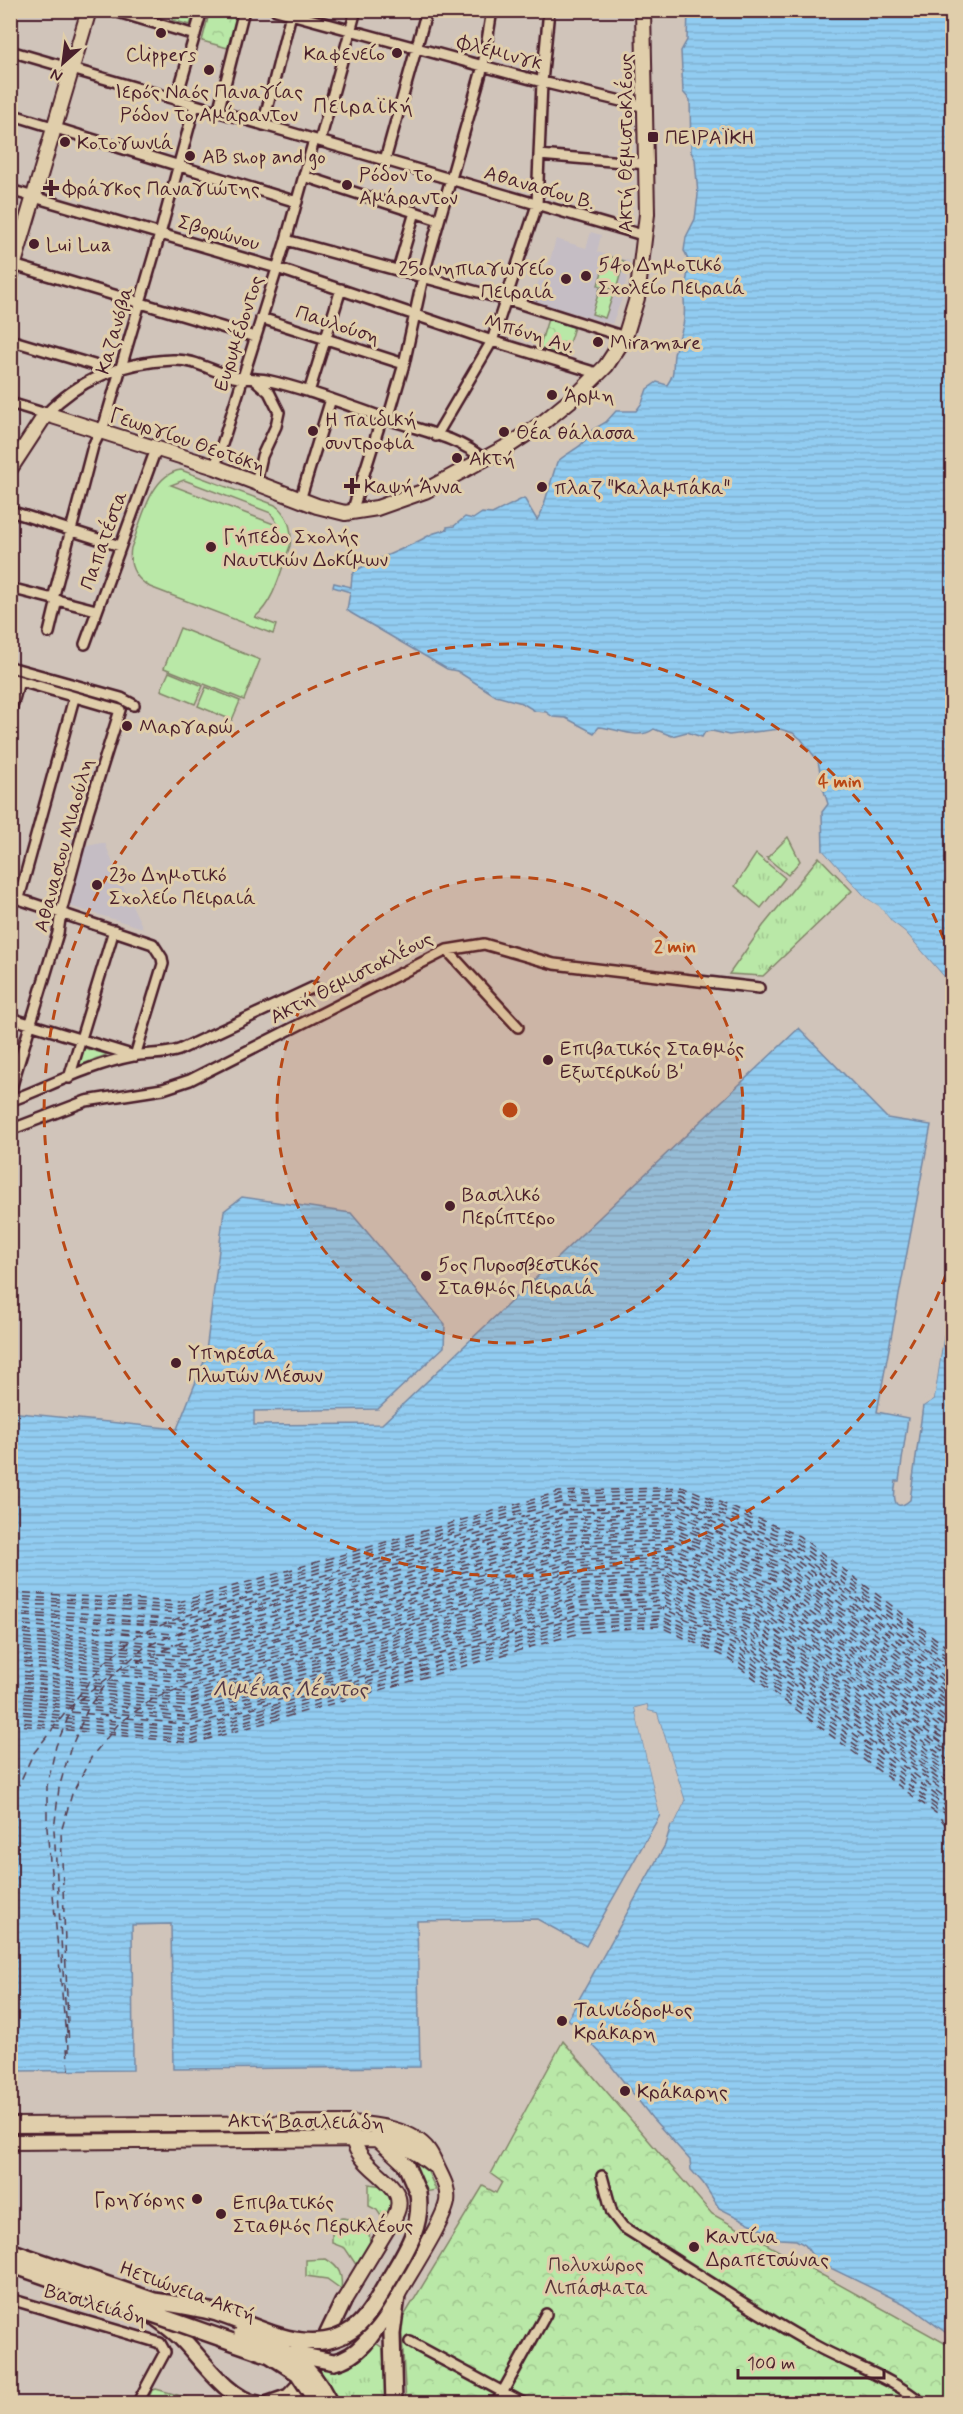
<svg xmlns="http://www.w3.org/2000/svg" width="963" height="2414" viewBox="0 0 963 2414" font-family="Mynerve,sans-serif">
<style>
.built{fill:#c5bdc4}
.grass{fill:url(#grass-tufts);stroke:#828469;stroke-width:1.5}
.forest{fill:url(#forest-crowns);stroke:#828469;stroke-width:1.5}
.pitch{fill:#b9e8a7;stroke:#828469;stroke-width:1.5;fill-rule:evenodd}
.water{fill:url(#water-rules);stroke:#7587a2;stroke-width:1.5}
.pier{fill:#d0c4ba}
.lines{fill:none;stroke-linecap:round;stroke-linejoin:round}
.ferry{stroke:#553949;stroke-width:1.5;stroke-dasharray:8 6;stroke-linecap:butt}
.street-casing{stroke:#4a1f2b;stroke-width:14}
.secondary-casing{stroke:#4a1f2b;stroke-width:18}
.primary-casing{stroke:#4a1f2b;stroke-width:20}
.street{stroke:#e0ceab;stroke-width:9}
.secondary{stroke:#e0ceab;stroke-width:14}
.primary{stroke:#e0ceab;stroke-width:15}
.primary-bridge-casing{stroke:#4a1f2b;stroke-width:20;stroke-linecap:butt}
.primary-bridge{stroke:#e0ceab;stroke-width:15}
.ring{fill:none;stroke:#b94815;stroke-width:3;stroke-dasharray:10 8}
.poi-dot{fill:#4a1f2b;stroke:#e0ceab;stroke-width:2}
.labels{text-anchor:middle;stroke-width:6;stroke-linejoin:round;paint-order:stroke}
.street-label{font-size:20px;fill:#4a1f2b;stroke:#e0ceab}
.poi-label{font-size:20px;fill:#4a1f2b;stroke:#e0ceab;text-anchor:start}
.park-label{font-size:20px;fill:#553337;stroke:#e0ceab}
.neighbourhood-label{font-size:21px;letter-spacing:1.5px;fill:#4a1f2b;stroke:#e0ceab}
.water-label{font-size:21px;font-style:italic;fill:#553949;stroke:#e0ceab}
.centre{fill:#b94815;stroke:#e0ceab;stroke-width:3}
.ring-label{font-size:18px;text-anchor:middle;font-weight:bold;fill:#b94815;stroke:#e0ceab;stroke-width:6;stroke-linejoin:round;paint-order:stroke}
</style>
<defs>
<pattern id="grass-tufts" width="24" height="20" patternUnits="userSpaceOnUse" patternTransform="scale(1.5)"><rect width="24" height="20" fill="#b9e8a7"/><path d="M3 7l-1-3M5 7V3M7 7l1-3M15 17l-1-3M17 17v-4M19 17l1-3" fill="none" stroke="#a1c790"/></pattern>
<pattern id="forest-crowns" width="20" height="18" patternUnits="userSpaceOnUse" patternTransform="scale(1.5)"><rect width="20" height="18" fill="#b9e8a7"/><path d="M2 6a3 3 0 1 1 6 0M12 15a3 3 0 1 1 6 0" fill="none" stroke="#a1c790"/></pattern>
<pattern id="water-rules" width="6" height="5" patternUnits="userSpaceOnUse" patternTransform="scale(1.5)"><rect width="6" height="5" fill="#91ccf1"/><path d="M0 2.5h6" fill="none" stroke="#7fafcf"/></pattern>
</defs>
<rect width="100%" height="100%" fill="#d0c4ba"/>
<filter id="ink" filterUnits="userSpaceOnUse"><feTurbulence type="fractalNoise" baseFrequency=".0167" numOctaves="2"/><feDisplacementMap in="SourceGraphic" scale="12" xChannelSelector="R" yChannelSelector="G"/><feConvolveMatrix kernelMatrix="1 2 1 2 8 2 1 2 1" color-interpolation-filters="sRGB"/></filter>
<g filter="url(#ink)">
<path class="built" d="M591,232L601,235L597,252L630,261L623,296L612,324L533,301L539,280L544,281L556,239L586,248Z
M101,843H105L117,874L143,928L66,905L83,847Z"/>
<path class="grass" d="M788,837L800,861L788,875L767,858Z
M756,854L785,878L761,908L735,886Z
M819,857L852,891L763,976L729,974L763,926Z
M409,2158L428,2172L436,2190L425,2192L418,2173Z
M369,2184L383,2186C393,2200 394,2208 385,2222L377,2210L369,2206Z
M343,2218L358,2221L369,2229L370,2245L357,2266L345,2248L332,2243V2219Z
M326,2259C339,2267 343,2274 341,2289L327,2279L306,2276V2260Z
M371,2340L383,2348L386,2403H337L307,2360L321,2366Z
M156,2389L206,2403H150L148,2400L152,2390Z"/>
<path class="forest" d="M210,10L238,11L228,48L202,41Z
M175,11L194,13L190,25L172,20Z
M548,319L574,327L565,356L539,348Z
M84,1048L106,1054V1055L78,1066Z
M563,2041L712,2214L950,2346L952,2351V2403H406L401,2321L483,2186L496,2193L502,2182L491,2174Z"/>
<path class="pitch" d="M607,256L624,261L616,290L598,285Z
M600,288L614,292L605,318L592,314Z
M181,470L275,505C289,516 293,529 290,546C281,569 275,601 255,617L276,625L273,634L150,587C135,578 128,566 131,548C141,523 150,474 181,470ZM184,480L271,513L279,526L171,485Z
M180,628L260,660L244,700L164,668Z
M169,672L203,686L195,704L161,690Z
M206,687L240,701L232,720L198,706Z"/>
<path class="water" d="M688,11H952V986L905,932L892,922L878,906L866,898L823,851L822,812L828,804L823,788L825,779L820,772L818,761L801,739L793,733L780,729L729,735L712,731L705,732L702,737L687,732L672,736L654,729C638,741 616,728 599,727L594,733L566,718L553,717L546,712L535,711L522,703L496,696L457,671L447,669L351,613L347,610L350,592L333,587L334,583L351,587L352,576L355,571C379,557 406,549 428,536C434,532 441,532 447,529V527L454,526L465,517L473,519L482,513L492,514L524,498L537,520L542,511L557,462C568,451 586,447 589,432L606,422L616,411H636L642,403L647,389L657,382L667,385C676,372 672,369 674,355C676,343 683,332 684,319C685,311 684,303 684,296C685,282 693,263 684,251L686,237L695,219L698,195L695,159L691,152L690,100L683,92L681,51L687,40Z
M799,1028L887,1118L931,1125L877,1412L908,1418L899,1481H896C894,1492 891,1516 910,1500L923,1406L934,1399L952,1282V2337L909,2306L816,2261L805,2245L796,2240L780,2239L719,2208L703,2183L691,2170L690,2160L652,2118L605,2058L568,2019L665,1845L671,1825L674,1824L685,1801L657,1713L648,1711L647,1705L635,1708L660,1815L586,1946L537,1919L417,1921L420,2067L173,2069L171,1924L132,1925L133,2070L11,2071L10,1412L177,1429L205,1359L224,1211L242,1197L351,1213L445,1324L444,1347L378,1409L254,1411V1425L382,1424Z"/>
<path class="pier" d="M823,851L866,898L879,906L892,922L905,932L952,986V989L903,934L890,925L876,908L864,900L835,869L821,853Z
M952,1279L934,1399L923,1406L920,1404L932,1397L950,1281Z
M647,1705L648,1711L657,1713L685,1801L674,1824L671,1825L670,1822L681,1801L655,1715L647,1714L645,1708L638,1710L663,1815H660L638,1722L635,1708Z"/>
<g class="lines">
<path class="ferry" d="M10,1592L179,1602L559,1492L684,1487L799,1536L952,1651
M10,1596L179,1606L560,1495L683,1490L797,1539L952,1655
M10,1599L180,1609L560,1499L682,1494L795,1542L952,1660
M10,1603L180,1613L561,1502L682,1498L793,1545L952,1664
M10,1608L181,1620L562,1510L680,1505L790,1551L952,1673
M10,1612L163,1623
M10,1615L182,1627L563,1517L679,1512L786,1557L952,1682
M10,1620L143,1631
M168,1623L181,1624L563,1513L680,1508L788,1554L952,1678
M10,1624L183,1638L565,1528L677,1523L780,1567L952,1696
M10,1629L153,1643
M10,1632L184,1649L567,1538L675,1533L775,1576L952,1709
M148,1632L173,1634
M178,1634L564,1524L678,1519L782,1564L952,1691
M10,1636L184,1653L567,1542L675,1537L773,1579L952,1714
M10,1640L153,1653
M10,1643L147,1656
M158,1643L174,1645
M179,1645L183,1646L566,1535L676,1530L777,1573L952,1705
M10,1647L185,1664L569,1553L673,1548L768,1589L952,1727
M10,1650L132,1662
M10,1654L123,1665
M158,1654L185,1656L568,1546L674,1540L771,1583L952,1718
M152,1657L185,1660L569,1549L673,1544L769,1586L952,1723
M10,1658L187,1675L571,1563L671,1558L762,1598L952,1741
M10,1661L187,1678L572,1567L670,1562L760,1601L952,1745
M137,1662L186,1667L570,1556L672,1551L766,1592L952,1732
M10,1665L187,1682L572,1571L669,1566L759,1605L952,1750
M131,1666L186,1671L571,1560L671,1555L764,1595L952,1736
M124,1667L183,1642L566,1531L677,1526L779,1570L952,1700
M10,1670L105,1680
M10,1674L171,1691
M10,1677L189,1696L575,1585L667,1580L751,1617L952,1767
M10,1681L189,1700L575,1588L666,1583L749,1620L952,1772
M110,1681L188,1689L574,1578L668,1573L755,1611L952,1758
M10,1685L189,1703L576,1592L666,1587L748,1623L952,1776
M10,1688L190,1707L577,1596L665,1591L746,1627L952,1781
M175,1691L188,1693L574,1581L668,1576L753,1614L952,1763
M10,1692L75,1699
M10,1695L73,1702
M10,1699L191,1718L579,1606L663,1601L740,1636L952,1793
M80,1699L141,1705
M10,1702L191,1721L579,1610L662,1605L738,1639L952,1797
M78,1702L191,1714L578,1603L664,1598L742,1633L952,1789
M10,1706L66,1712
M146,1706L190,1711L577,1599L664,1594L744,1630L952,1785
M10,1710L192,1729L580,1617L661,1612L735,1645L944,1801L952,1804
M71,1712L192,1725L580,1614L662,1608L737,1642L946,1798L952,1800
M10,1713L193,1732L581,1621L660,1616L733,1649L942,1804L952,1808
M10,1717L193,1736L582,1624L660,1619L731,1652L940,1808L952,1812
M10,1721L193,1740L582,1628L659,1623L729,1655L939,1811L952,1815
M10,1724L194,1743L583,1632L659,1626L727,1658L937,1814L952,1833
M10,1804L33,1754L70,1707L112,1675
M67,2033L54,1830L59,1788L70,1750L89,1706L115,1673L145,1647L182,1631L564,1520L678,1515L784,1561L952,1687
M69,2052L61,1832L72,1794L92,1756L120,1722L153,1699L188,1685L573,1574L669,1569L757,1608L952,1754
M69,2070L47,1828V1786L56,1746L76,1699L103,1664L138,1635L181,1617L561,1506L681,1501L791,1548L952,1669"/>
<defs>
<path id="street" d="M111,10L195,35
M276,10L542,82L646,107
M10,51L646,236
M176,100L202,10
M218,112L244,10
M10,114L297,202
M263,125L291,14
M320,141L356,10
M539,155L647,164
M385,160L427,10
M304,176L439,220
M10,190L277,268L492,341L600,374
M286,240L518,303L625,337
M10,264L255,337
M398,270L415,212
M261,318L404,364
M10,340L94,365L106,372
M254,379L269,392L279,412L276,426L262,456L256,483
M309,392L341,289
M10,403L46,414C80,378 124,362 173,360C195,359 213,372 234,377C244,379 255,378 266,380C307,389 347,405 387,419C416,429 462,438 484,460
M388,419L404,364L423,277L483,66L492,10
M436,436L492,341L537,205L542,82L549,10
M215,467L286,240L314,140
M300,500L331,399
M10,511L120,546
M352,512L382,417
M10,588L96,610
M53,599L93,446L105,422L160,234L195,105
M49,633L57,600
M85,644L156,449
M10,667L121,698L134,705
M10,678L120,710
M10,714L19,681
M10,896L153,944L162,958L163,964L135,1056
M19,898L74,698
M447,950L518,1027
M10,1018L135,1056
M69,1078L114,930
M10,1092L58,933L61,912L88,812L120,710
M10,1101C50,1086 91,1064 133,1056C149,1053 164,1055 179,1050L314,987
M10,1130L86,1101L163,1089L190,1080L447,950L484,944L554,964L759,988
M602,2176L612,2213L623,2227C687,2267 749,2309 814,2345C850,2365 892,2377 923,2404
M10,2299L160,2343L165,2352L137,2404
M410,2342L525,2404
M10,2403L13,2404
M496,2404L546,2314"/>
<path id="secondary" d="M10,277L89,10
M10,469L46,414L215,467L317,506L345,513L377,508L425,491L510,445L540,425L578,394L606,366L625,337L637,298L647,214L643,10
M10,2125L351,2123C376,2125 412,2129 428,2150C432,2155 434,2161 437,2167C442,2178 449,2188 447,2202C443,2223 409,2274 397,2296
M379,2140L406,2165
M10,2142L377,2139C399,2142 416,2151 433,2165
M343,2302L395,2216C414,2180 353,2173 352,2131"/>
<path id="primary" d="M406,2165L418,2193
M152,2315C162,2322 172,2329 181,2338C202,2359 228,2400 258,2404
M334,2362C365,2356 379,2322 395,2298
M321,2388L330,2404
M269,2404L289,2397L306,2379L343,2302
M394,2404L392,2334L397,2296"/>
</defs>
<use href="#street" class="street-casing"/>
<use href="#secondary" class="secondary-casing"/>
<use href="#primary" class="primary-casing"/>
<use href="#street" class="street"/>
<use href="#secondary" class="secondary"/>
<use href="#primary" class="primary"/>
<defs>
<path id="primary-bridge" d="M10,2251L163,2304
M10,2264L270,2355L298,2373L313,2396
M154,2301C175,2304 196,2307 217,2313C260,2327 313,2361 356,2327C371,2314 380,2294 390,2278C406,2251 423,2226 418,2193
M242,2333C274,2345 303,2358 321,2388
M293,2354L334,2362"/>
</defs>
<use href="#primary-bridge" class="primary-bridge-casing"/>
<use href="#primary-bridge" class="primary-bridge"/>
</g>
</g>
<circle cx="510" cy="1110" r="233" fill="#b94815" fill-opacity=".12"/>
<g class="ring">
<circle cx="510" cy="1110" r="233"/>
<path d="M952 1258A466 466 0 1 1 952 962"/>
</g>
<g class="poi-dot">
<circle cx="161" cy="33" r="6"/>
<circle cx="397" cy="53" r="6"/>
<circle cx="209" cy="70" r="6"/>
<rect x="647" y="131" width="12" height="12" rx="3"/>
<circle cx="65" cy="142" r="6"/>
<circle cx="190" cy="156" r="6"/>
<circle cx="347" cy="185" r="6"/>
<path d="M48 179h6v6h6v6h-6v6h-6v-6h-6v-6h6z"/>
<circle cx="34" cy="244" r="6"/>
<circle cx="586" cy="276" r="6"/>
<circle cx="566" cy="279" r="6"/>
<circle cx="598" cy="342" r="6"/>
<circle cx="552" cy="395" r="6"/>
<circle cx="313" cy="431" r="6"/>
<circle cx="504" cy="432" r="6"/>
<circle cx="457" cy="458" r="6"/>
<path d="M349 477h6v6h6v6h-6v6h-6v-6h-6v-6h6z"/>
<circle cx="542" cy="487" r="6"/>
<circle cx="211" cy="547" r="6"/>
<circle cx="127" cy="726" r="6"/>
<circle cx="97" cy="885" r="6"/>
<circle cx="548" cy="1060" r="6"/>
<circle cx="450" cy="1206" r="6"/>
<circle cx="426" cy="1276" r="6"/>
<circle cx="176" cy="1363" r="6"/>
<circle cx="562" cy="2021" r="6"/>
<circle cx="625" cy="2091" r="6"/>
<circle cx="197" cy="2199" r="6"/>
<circle cx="221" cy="2214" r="6"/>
<circle cx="694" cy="2247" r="6"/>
</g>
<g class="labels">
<g class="street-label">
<text transform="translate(500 52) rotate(15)" y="7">Φλέμινγκ</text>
<text transform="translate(625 143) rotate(-90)" y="7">Ακτή Θεμιστοκλέους</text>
<text transform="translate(540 187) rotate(16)" y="7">Αθανασίου Β.</text>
<text transform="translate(219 232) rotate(16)" y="7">Σβορώνου</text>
<text transform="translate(338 324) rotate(18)" y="7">Παυλούση</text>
<text transform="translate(114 330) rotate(-74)" y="7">Καζανόβα</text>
<text transform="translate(238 333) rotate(-72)" y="7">Ευρυμέδοντος</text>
<text transform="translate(530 333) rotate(17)" y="7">Μπόνη Αν.</text>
<text transform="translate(188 440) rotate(19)" y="7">Γεωργίου Θεοτόκη</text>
<text transform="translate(103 540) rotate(-70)" y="7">Παπατέστα</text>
<text transform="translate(63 845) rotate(-75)" y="7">Αθανασιου Μιαούλη</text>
<text transform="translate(351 977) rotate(-27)" y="7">Ακτή Θεμιστοκλέους</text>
<text transform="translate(306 2121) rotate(1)" y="7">Ακτή Βασιλειάδη</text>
<text transform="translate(188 2291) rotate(20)" y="7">Ηετιώνεια Ακτή</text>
<text transform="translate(96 2304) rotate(16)" y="7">Βασιλειάδη</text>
</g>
<g class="poi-label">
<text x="385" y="60" text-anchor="end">Καφενείο</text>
<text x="161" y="61" text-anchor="middle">Clippers</text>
<text x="209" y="98" text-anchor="middle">Ιερός Ναός Παναγίας<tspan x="209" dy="23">Ρόδον το Αμάραντον</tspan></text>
<text x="665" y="144">ΠΕΙΡΑΪΚΗ</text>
<text x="77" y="149">Κοτογωνιά</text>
<text x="202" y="163">AB shop and go</text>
<text x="359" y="181">Ρόδον το<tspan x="359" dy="23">Αμάραντον</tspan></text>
<text x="63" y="195">Φράγκος Παναγιώτης</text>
<text x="46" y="251">Lui Lua</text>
<text x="598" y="271">54ο Δημοτικό<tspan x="598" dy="23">Σχολείο Πειραιά</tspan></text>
<text x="554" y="275" text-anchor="end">25ο νηπιαγωγείο<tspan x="554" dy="23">Πειραιά</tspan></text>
<text x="610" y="349">Miramare</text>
<text x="564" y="402">Άρμη</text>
<text x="325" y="426">Η παιδική<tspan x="325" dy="23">συντροφιά</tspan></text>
<text x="516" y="439">Θέα θάλασσα</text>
<text x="469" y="465">Ακτή</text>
<text x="364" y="493">Καψή Άννα</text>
<text x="554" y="494">πλαζ "Καλαμπάκα"</text>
<text x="223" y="543">Γήπεδο Σχολής<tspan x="223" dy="23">Ναυτικών Δοκίμων</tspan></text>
<text x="139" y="733">Μαργαρώ</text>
<text x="109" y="881">23ο Δημοτικό<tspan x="109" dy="23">Σχολείο Πειραιά</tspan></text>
<text x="560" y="1055">Επιβατικός Σταθμός<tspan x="560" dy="23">Εξωτερικού Β'</tspan></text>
<text x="462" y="1201">Βασιλικό<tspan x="462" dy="23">Περίπτερο</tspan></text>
<text x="438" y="1271">5ος Πυροσβεστικός<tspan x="438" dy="23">Σταθμός Πειραιά</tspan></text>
<text x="188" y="1359">Υπηρεσία<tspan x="188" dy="23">Πλωτών Μέσων</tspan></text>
<text x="574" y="2016">Ταινιόδρομος<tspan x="574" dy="23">Κράκαρη</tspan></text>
<text x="637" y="2098">Κράκαρης</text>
<text x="185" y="2206" text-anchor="end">Γρηγόρης</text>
<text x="233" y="2209">Επιβατικός<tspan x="233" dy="23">Σταθμός Περικλέους</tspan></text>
<text x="706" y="2243">Καντίνα<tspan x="706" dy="23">Δραπετσώνας</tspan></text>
</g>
<g class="park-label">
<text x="596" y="2271">Πολυχώρος<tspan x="596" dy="23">Λιπάσματα</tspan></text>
</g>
<g class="neighbourhood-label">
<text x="364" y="113">Πειραϊκή</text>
</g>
<g class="water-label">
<text x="290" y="1696">Λιμένας Λέοντος</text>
</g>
</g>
<circle cx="510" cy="1110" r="9" class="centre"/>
<g class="ring-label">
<text x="840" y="787">4 min</text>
<text x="675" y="952">2 min</text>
</g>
<rect width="963" height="2414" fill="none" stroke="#e0ceab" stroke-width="36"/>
<rect x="18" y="18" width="927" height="2378" fill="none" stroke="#4a1f2b" stroke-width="2" filter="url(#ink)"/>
<g transform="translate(63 63) rotate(208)" stroke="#e0ceab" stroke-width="4.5" paint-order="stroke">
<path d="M0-4.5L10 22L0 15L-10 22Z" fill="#4a1f2b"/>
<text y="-9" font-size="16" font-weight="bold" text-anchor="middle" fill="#4a1f2b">N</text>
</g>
<path d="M738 2369v9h146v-9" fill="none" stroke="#4a1f2b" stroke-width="3"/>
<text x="747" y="2369" font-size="18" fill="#4a1f2b" stroke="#e0ceab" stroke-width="4.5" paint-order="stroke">100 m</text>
</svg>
